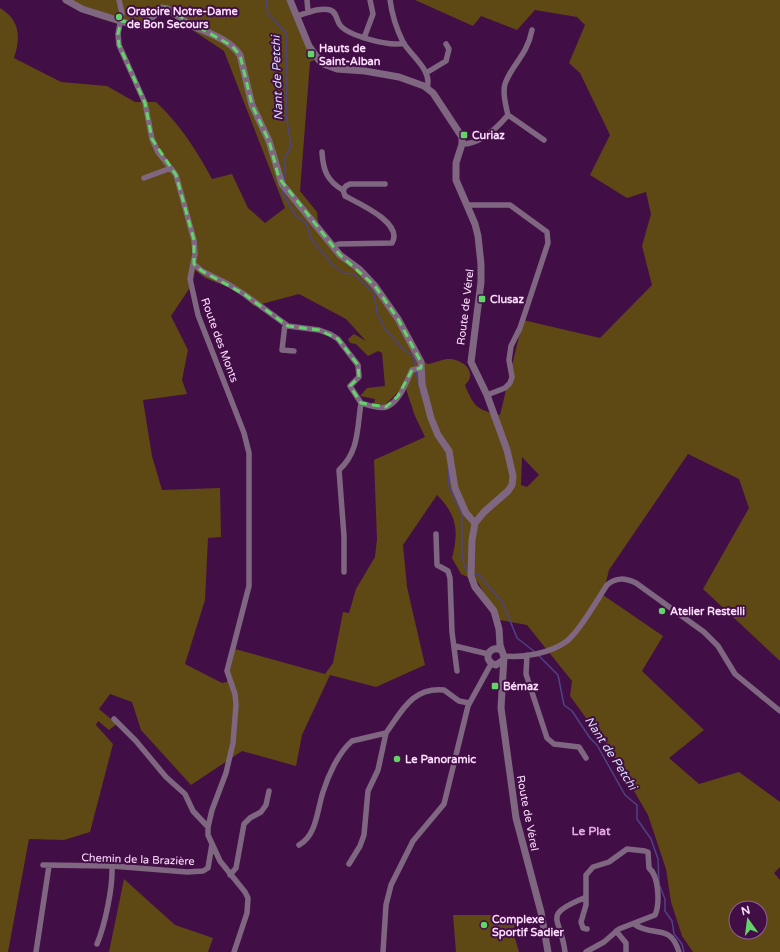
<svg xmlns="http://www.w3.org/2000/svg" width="780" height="952" viewBox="0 0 780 952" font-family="'Varela Round',sans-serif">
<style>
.green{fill:#5e4814;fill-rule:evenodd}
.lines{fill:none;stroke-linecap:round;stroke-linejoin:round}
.stream{stroke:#4d4385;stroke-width:1.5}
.minor{stroke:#806781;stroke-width:5.5}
.tertiary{stroke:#806781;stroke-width:7}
.marked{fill:none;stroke:#63d469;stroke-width:3;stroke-dasharray:8 5;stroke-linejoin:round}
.poi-dot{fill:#63d469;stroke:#420e46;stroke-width:1.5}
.labels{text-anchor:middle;stroke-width:4;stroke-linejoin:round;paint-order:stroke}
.poi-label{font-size:11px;font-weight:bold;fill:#fddeff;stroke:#420e46;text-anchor:start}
.street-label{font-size:11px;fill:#fddeff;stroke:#420e46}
.water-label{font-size:12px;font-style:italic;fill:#d3def5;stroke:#420e46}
.neighbourhood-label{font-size:12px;font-weight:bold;fill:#e5a9e9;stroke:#420e46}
</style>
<rect width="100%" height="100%" fill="#420e46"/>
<path class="green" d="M63,0H292L315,60L310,62L300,191L317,212L319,232L369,281L380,295L417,358L428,364C434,363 441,360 447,359C462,358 479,372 465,385C474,407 477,410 500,415L523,320L600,338L652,285L642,246L651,214L646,192L627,198L590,175L610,135L580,73L569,63L585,25L577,17L535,10L517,30L481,16L473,26L415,0H780V661L703,589L749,508L739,479L688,454L609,570L603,595L663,636L642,671L704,730L669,758L699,784L739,772L780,802V867L774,873L780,880V952H693L682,936L671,902L666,869L648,815L613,755L570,696L572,681L527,625L500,620L477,581L461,574L452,558C459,531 457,515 437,495L403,545L407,587L425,665L376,687L330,675L302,735L296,766L242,751L191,785L141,730L132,702L110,694L99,709L117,724L109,730L98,721L96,725L113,744L90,832L64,840L29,839L8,952H0V8C20,20 21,37 14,58L61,82L107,86L135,102H156C180,124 197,151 212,179L232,174L248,208L265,223L285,208L224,51L165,12L159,14L146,28C113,25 90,17 63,0ZM195,270L205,278L236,290L254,306L299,294L346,319L366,341L354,334L348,339L350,343L356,344L368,356L378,351L382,353L385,386L367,388L360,396L375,399L374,404L385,405L401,389H406L415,416L425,437L374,460L377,539L375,557L356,589L349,613L343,612L333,663L325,674L235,649L227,682L222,683L185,664L205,600L208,538L221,537L220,488L162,490L152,456L143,400L187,394L182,380L188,350L171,316L193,283ZM522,457L539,475L527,487L521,485ZM736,908H760V932H736Z
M124,879L175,925L213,938L208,952H109Z
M453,915H515L514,935L519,952H456Z"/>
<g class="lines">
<path class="stream" d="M266,0L268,14L286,33L287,79L286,114L291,147L285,157V184
M283,190L282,192L296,216L306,223L311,239L333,265L343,273L354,274L374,293L377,313L385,329L403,349L414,357L416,368
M416,372L422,397
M448,465L449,487L462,514V553L464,565L469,574
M473,574H478L503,603L517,638L535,652
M539,656L558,675L564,705L572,711L590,738L597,745L625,795L637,805V819L651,839L658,859L659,884L665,899V911L672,921L674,934L682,944L684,952"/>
<path class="minor" d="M119,0L122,13L118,34L119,45L145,103L152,139L158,152L176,175L194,240L195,254L190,279L198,315L244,433L249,453V586L227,671L235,694L236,705L233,743L226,773L212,810L208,827V835L220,861L245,892L248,898L247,913L234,952
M307,0L308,12
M390,0C392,15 396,28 403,42C410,55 433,70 427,88
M297,16C307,13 320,7 330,10C337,12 336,20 340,25C348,36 391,47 404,43
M364,38L373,14L370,0
M426,73L446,61L449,49L446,44
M508,115L544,140
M462,144C480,144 497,128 508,115C506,106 502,93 505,84C512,64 527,56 532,30
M322,152C323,170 327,181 343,190
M144,178L171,168
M467,205H510L547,232L548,243L520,328L511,346L509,360L512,377L510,383L505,388L487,395
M333,246L339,244L392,243C404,223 358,203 345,196L343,190L346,186L350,184H385
M194,264L202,271L228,284L244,294L288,326L319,330L330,334L338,339L358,365L359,377L350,386L361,403C368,405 378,409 386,407C399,403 407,381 412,370L421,368
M285,324L282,350L294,351
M436,534L437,565L448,571L450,578L452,632L457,671
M344,572V536L339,470C359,452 357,429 361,403
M455,646L488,654
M527,655L526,674L547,738L554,744L579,747L586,758
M504,656C524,658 551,653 567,641C580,631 597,600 607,585C616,577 625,578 636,583L704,632L718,646L735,674L780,711
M114,719L136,741L166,777L185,794L193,811L208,827
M299,845C317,835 317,810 323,792C328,776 338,753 352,741L386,733C402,711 412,687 444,690L459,701L469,703
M349,864L360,846L364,835L368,791L378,770L386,733
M43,865L112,866L187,872L203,871L208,868L212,844
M230,875L236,868L244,824L250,818L261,812L266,805L269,791
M634,924C653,938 670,922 679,952
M616,931L626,943V952
M97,944C105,925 113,887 112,866
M36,952L49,866
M383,952L386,905L391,885L413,841L444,804L468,706L491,664
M565,952C561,917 541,916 584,898
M586,952L604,942L619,929L655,915C660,904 659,876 649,868L648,852L645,851L627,849L609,862L593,867L586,875V905L581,922L583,928L587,929"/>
<path class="tertiary" d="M66,0L82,9L136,26L144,25L162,8C172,8 180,19 189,24C207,33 228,38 240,55L252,105L269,141L282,184L340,255L359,269L375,286L398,319L421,362L422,384L431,418L438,435L449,451L455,488L466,513L475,523
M290,0L309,46L321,63L337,69L365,71L399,77L424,86L433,93L462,137V144L456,163V180L475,224L478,236L481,264V282L471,362L487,395L507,450L513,476L512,485L508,491L484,512L475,523L472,540L471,576L475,587L494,611L499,629L500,645L504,657L501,708L516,818L541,912L548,952
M501,650C488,644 482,662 496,665L503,660"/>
</g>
<path class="marked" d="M165,8L232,46L240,55L252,105L269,141L279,178L340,255L375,286L398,319L421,362V368L412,370L398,396L386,407L361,403L350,386L359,377L358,365L338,339L319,330L288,326L244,294L202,271L194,264V240L176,175L152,139L145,103L119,45L118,34L121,21L144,25L158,10Z"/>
<g class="poi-dot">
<circle cx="119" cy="17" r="4"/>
<rect x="307" y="50" width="8" height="8" rx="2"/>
<rect x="460" y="131" width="8" height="8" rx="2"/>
<rect x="478" y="295" width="8" height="8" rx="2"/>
<circle cx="662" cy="611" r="4"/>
<rect x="491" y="682" width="8" height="8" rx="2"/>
<circle cx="397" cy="759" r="4"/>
<circle cx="484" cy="925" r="4"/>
</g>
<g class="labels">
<g class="poi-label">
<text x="127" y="15">Oratoire Notre-Dame<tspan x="127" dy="13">de Bon Secours</tspan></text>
<text x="319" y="52">Hauts de<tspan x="319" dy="13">Saint-Alban</tspan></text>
<text x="472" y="139">Curiaz</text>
<text x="490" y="303">Clusaz</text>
<text x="670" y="615">Atelier Restelli</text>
<text x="503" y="690">Bémaz</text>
<text x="405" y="763">Le Panoramic</text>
<text x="492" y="923">Complexe<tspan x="492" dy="13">Sportif Sadier</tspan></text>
</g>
<g class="street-label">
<text transform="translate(465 307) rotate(-83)" y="4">Route de Vérel</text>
<text transform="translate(220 340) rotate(70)" y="4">Route des Monts</text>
<text transform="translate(528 813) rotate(79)" y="4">Route de Vérel</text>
<text transform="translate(138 859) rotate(2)" y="4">Chemin de la Brazière</text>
</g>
<g class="water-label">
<text transform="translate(277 78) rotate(-92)" y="4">Nant de Petchi</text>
<text transform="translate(611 753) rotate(57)" y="4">Nant de Petchi</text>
</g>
<g class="neighbourhood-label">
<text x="591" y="835">Le Plat</text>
</g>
</g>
<g transform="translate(748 920) rotate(346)"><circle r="19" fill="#420e46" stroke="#8d6190"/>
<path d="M0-3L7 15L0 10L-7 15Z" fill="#63d469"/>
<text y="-6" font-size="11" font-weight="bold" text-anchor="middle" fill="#fddeff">N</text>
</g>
</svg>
